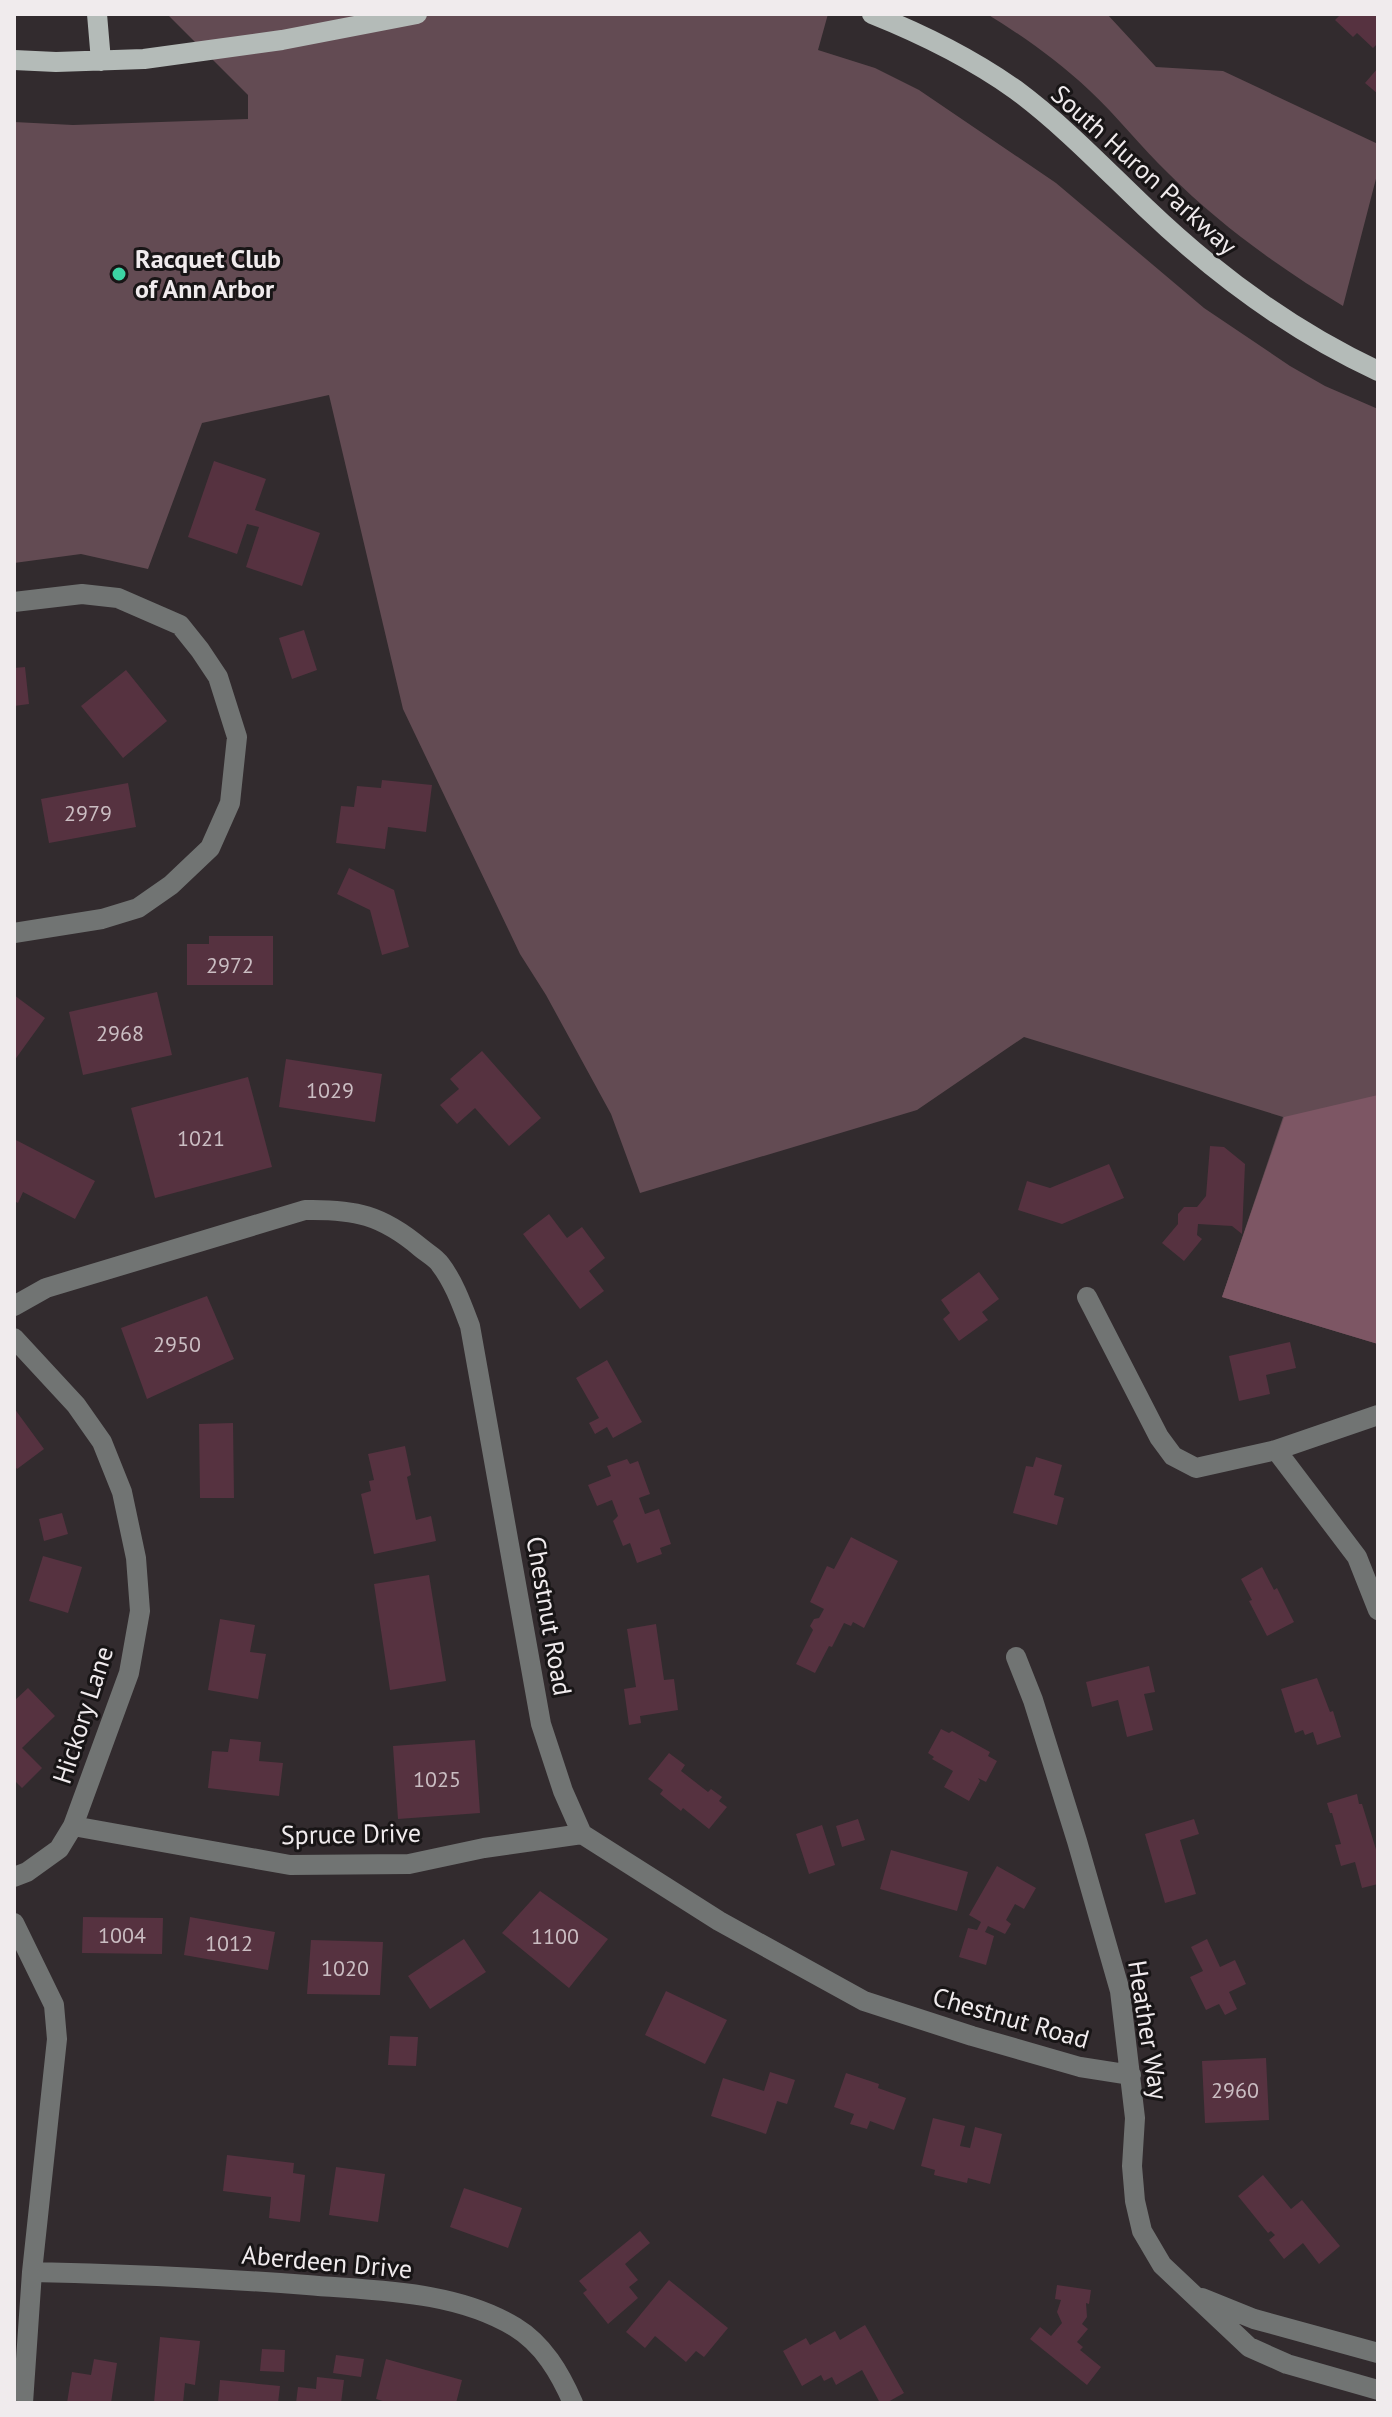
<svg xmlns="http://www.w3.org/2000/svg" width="1392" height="2417" viewBox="0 0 1392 2417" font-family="'PT Sans',sans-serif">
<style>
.green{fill:#634b53}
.forest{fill:#7d5664}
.building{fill:#563240}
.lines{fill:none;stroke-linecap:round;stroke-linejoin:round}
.minor{stroke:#717473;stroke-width:20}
.major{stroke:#b4bbb8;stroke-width:20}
.poi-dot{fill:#3cd4a4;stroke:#181516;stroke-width:3}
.labels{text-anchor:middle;stroke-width:6;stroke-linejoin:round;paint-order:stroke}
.number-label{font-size:22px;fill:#cabdc2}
.street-label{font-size:26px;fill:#f0ebed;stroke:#181516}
.poi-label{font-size:26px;font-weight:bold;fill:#f0ebed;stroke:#181516;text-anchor:start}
</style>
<rect width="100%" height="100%" fill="#322b2e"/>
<path class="green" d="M167,14H828L818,50L875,68L919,90L1056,183L1204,308L1290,366L1325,386L1378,409V1344L1222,1297L1283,1117L1024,1037L917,1110L640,1193L611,1114L546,995L520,954L403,709L329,395L202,423L148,569L81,554L14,563V122L73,125L248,119V95Z
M987,14H1107L1156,67L1223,71L1378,144V171L1343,306C1280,268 1221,226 1169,174C1141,147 1117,116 1089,90C1058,61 1023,36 987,14Z"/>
<path class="forest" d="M1378,1095V1344L1222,1297L1284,1117Z"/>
<path class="building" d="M1341,14H1378V43L1373,48L1357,33L1353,37L1335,20Z
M1378,68V94L1365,83Z
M214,461L266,479L255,510L320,533L302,586L246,567L259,527L247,524L237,554L188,537Z
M304,630L317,670L292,679L279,638Z
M25,667L29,704L14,706V668Z
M126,670L167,721L123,758L81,706Z
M382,780L432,785L426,832L388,827L385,849L336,843L341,806L354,807L357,786L381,788Z
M128,783L136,827L49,843L41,799Z
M349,868L394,890L409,947L382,955L370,910L337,894Z
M209,936H273V985H187V944H209Z
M157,992L172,1055L83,1075L69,1012Z
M14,995L45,1018L14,1061Z
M482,1051L541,1118L509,1146L475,1108L457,1124L440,1105L459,1089L450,1079Z
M286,1059L382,1074L375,1122L279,1107Z
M248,1077L272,1167L155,1198L131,1108Z
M14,1139L95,1181L75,1219L23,1192L18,1203L14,1201Z
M1210,1146L1224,1147L1245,1164L1242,1234L1232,1226L1198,1224L1197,1235L1202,1239L1184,1261L1162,1243L1178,1224V1214L1184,1207H1197L1206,1196Z
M1109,1164L1124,1198L1062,1224L1018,1210L1027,1181L1050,1188Z
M549,1214L567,1238L582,1227L605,1258L589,1271L604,1291L580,1309L523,1234Z
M979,1272L999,1299L982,1312L988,1320L959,1341L943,1319L950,1313L941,1300Z
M207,1296L234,1359L147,1399L121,1328Z
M1290,1342L1296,1368L1266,1375L1270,1394L1239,1401L1229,1356Z
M607,1360L642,1422L613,1438L607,1427L595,1434L589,1423L599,1418L576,1378Z
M14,1408L44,1449L17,1469L14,1465Z
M233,1423L234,1498H200L199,1424Z
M405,1446L411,1475L407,1477L416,1520L431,1516L436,1541L374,1554L361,1494L371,1491L369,1481L374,1480L368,1454Z
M1036,1457L1062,1465L1054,1495L1064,1498L1057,1525L1013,1513L1026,1466L1033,1467Z
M627,1459L630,1464L638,1461L650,1494L639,1498L645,1514L659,1509L671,1544L660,1548L662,1554L637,1563L630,1543L623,1546L613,1521L618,1516L612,1500L597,1506L588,1485L611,1476L607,1466Z
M62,1513L68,1534L44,1541L39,1519Z
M851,1537L898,1561L864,1628L853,1622L851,1626L844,1623L832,1647L829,1646L815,1673L796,1664L813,1630L810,1626L814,1619L819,1618L824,1609L810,1602L827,1566L834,1569Z
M43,1556L82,1567L68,1613L29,1601Z
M1262,1567L1274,1590L1277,1588L1294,1622L1267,1636L1249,1601L1252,1600L1241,1579Z
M429,1575L446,1681L390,1690L374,1584Z
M220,1619L255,1625L250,1652L266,1654L258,1699L208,1690Z
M656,1624L664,1680L674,1679L678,1710L640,1716L641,1723L629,1725L624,1689L636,1687L627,1629Z
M1149,1666L1155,1692L1144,1694L1153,1730L1127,1737L1118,1700L1092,1707L1086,1682Z
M1317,1678L1330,1712L1333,1711L1341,1737L1317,1745L1313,1732L1305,1735L1303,1730L1295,1733L1281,1689Z
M28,1688L55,1716L22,1748L42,1768L22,1788L14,1780V1701Z
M941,1729L949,1733L952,1731L990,1752L988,1756L997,1761L986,1782L978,1778L980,1781L969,1801L944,1787L953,1771L932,1759L934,1757L928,1753Z
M230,1739L261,1742L259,1761L283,1763L279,1796L208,1788L212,1751L228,1752Z
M475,1740L480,1813L398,1819L393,1746Z
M669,1753L685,1765L681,1771L708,1792L711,1789L722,1797L719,1801L727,1807L709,1829L683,1808L681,1811L660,1794L663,1790L648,1779Z
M1357,1794L1359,1804H1362L1378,1856V1884L1362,1888L1355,1862L1341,1866L1335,1845L1341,1844L1332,1813H1330L1327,1803Z
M858,1819L865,1840L842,1847L836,1826Z
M1194,1819L1199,1834L1180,1840L1196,1894L1165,1903L1145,1834Z
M822,1825L835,1865L809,1874L796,1834Z
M891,1850L968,1872L957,1911L880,1889Z
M997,1866L1036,1888L1024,1909L1015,1904L1006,1920L1011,1924L1005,1934L988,1926L985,1932L994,1936L986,1965L959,1957L968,1928L977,1930L981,1922L969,1915Z
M540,1891L608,1939L569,1988L502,1933Z
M83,1917L163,1918L162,1954L82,1953Z
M190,1917L275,1932L268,1970L184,1955Z
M464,1939L486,1972L430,2009L408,1976Z
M1207,1939L1220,1967L1235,1960L1246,1984L1229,1992L1237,2009L1225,2015L1219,2004L1206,2010L1190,1977L1203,1971L1191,1947Z
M311,1940L383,1942L380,1995L307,1994Z
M666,1991L727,2020L705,2064L645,2035Z
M390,2036L418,2037L416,2066L388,2065Z
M1266,2058L1269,2120L1205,2123L1202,2061Z
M770,2072L795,2080L787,2104L777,2101L766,2134L711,2116L723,2078L764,2091Z
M846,2073L879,2084L878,2088L906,2098L894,2130L870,2121L867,2129L850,2124L854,2114L834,2107Z
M933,2118L965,2126L960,2146L970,2148L975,2127L1002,2134L990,2184L968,2178L967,2183L934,2175L935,2170L921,2166Z
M227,2155L294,2163L293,2173L305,2175L300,2222L269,2218L271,2197L223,2191Z
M336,2167L385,2174L378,2222L329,2215Z
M1263,2175L1291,2209L1302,2200L1340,2246L1319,2264L1303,2243L1284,2259L1269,2240L1275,2235L1271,2231L1268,2233L1238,2196Z
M464,2188L522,2208L508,2248L450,2227Z
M640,2231L650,2243L625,2264L638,2280L629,2287L638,2298L608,2324L583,2293L587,2290L579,2281Z
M669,2280L728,2328L704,2357L696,2351L686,2362L655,2336L645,2348L626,2332Z
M1057,2285L1091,2290L1089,2304L1086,2303L1087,2317L1082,2324L1088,2329L1077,2342L1083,2347L1080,2350L1101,2367L1087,2385L1030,2339L1040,2327L1051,2336L1062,2323L1057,2312L1061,2300L1055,2299Z
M865,2325L904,2393L886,2403H880L862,2370L836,2385L832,2377L824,2381L821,2375L802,2386L783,2351L806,2338L810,2345L835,2331L840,2340Z
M160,2337L200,2341L195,2385L185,2383L183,2403H154Z
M262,2349L285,2350L284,2372L260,2371Z
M336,2355L364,2359L361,2377L333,2373Z
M94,2359L117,2363L111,2403H67L72,2372L91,2375Z
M386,2359L462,2380L456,2403H389L376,2399Z
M317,2377L344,2380L341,2403H296L298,2387L316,2389Z
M220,2380L280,2386L278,2403H218Z"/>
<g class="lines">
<path class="minor" d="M14,602L82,594L118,598L180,625L200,650L218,677L237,737L230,803L210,848L171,885L138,908L102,919L14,933
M1087,1297L1159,1437L1173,1456L1196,1468L1276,1450L1378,1415
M14,1306L46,1288L305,1210C355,1209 382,1215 421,1248C427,1253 436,1258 440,1264C454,1282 462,1305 470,1326L541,1724L563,1791L582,1834L719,1921L864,2001L972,2036L1080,2067L1131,2075
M14,1338L76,1405L102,1442L122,1492L136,1558L140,1611L129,1673L73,1826L59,1849L27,1872L14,1877
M1276,1450L1357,1557L1378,1610
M1016,1657L1033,1700L1077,1841L1120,1991L1135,2118L1132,2166L1135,2201L1142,2231L1162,2265L1249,2347L1287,2364L1378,2390
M73,1826L290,1865L409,1864L484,1848L582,1834
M14,1923L54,2005L57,2039L32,2272L23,2403
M32,2272C124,2274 215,2278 307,2285C376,2291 454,2290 515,2327C543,2344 560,2373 573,2403
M1202,2298L1254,2319L1378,2353"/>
<path class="major" d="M97,14L101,61
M872,14C922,34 971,58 1016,90C1063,125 1104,168 1146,208C1215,274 1292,331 1378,371
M14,60L56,62L144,59L282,40L417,14"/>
</g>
<circle class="poi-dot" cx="119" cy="274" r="8"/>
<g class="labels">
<g class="number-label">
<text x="88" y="821">2979</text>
<text x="230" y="973">2972</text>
<text x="120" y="1041">2968</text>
<text x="330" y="1098">1029</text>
<text x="201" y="1146">1021</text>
<text x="177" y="1352">2950</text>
<text x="437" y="1787">1025</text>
<text x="122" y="1943">1004</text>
<text x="555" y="1944">1100</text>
<text x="229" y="1951">1012</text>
<text x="345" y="1976">1020</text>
<text x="1235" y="2098">2960</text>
</g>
<g class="street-label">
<text transform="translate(1144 170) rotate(42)" y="9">South Huron Parkway</text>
<text transform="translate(549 1616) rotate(80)" y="9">Chestnut Road</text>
<text transform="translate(83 1715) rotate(-72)" y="9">Hickory Lane</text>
<text transform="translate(351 1834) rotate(-1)" y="9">Spruce Drive</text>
<text transform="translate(1011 2018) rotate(16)" y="9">Chestnut Road</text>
<text transform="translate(1148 2030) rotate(81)" y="9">Heather Way</text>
<text transform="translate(327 2262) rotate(5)" y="9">Aberdeen Drive</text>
</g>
<g class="poi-label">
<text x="135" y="268">Racquet Club<tspan x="135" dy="30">of Ann Arbor</tspan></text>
</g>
</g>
<rect width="1392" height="2417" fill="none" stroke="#f0ebed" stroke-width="32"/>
</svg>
